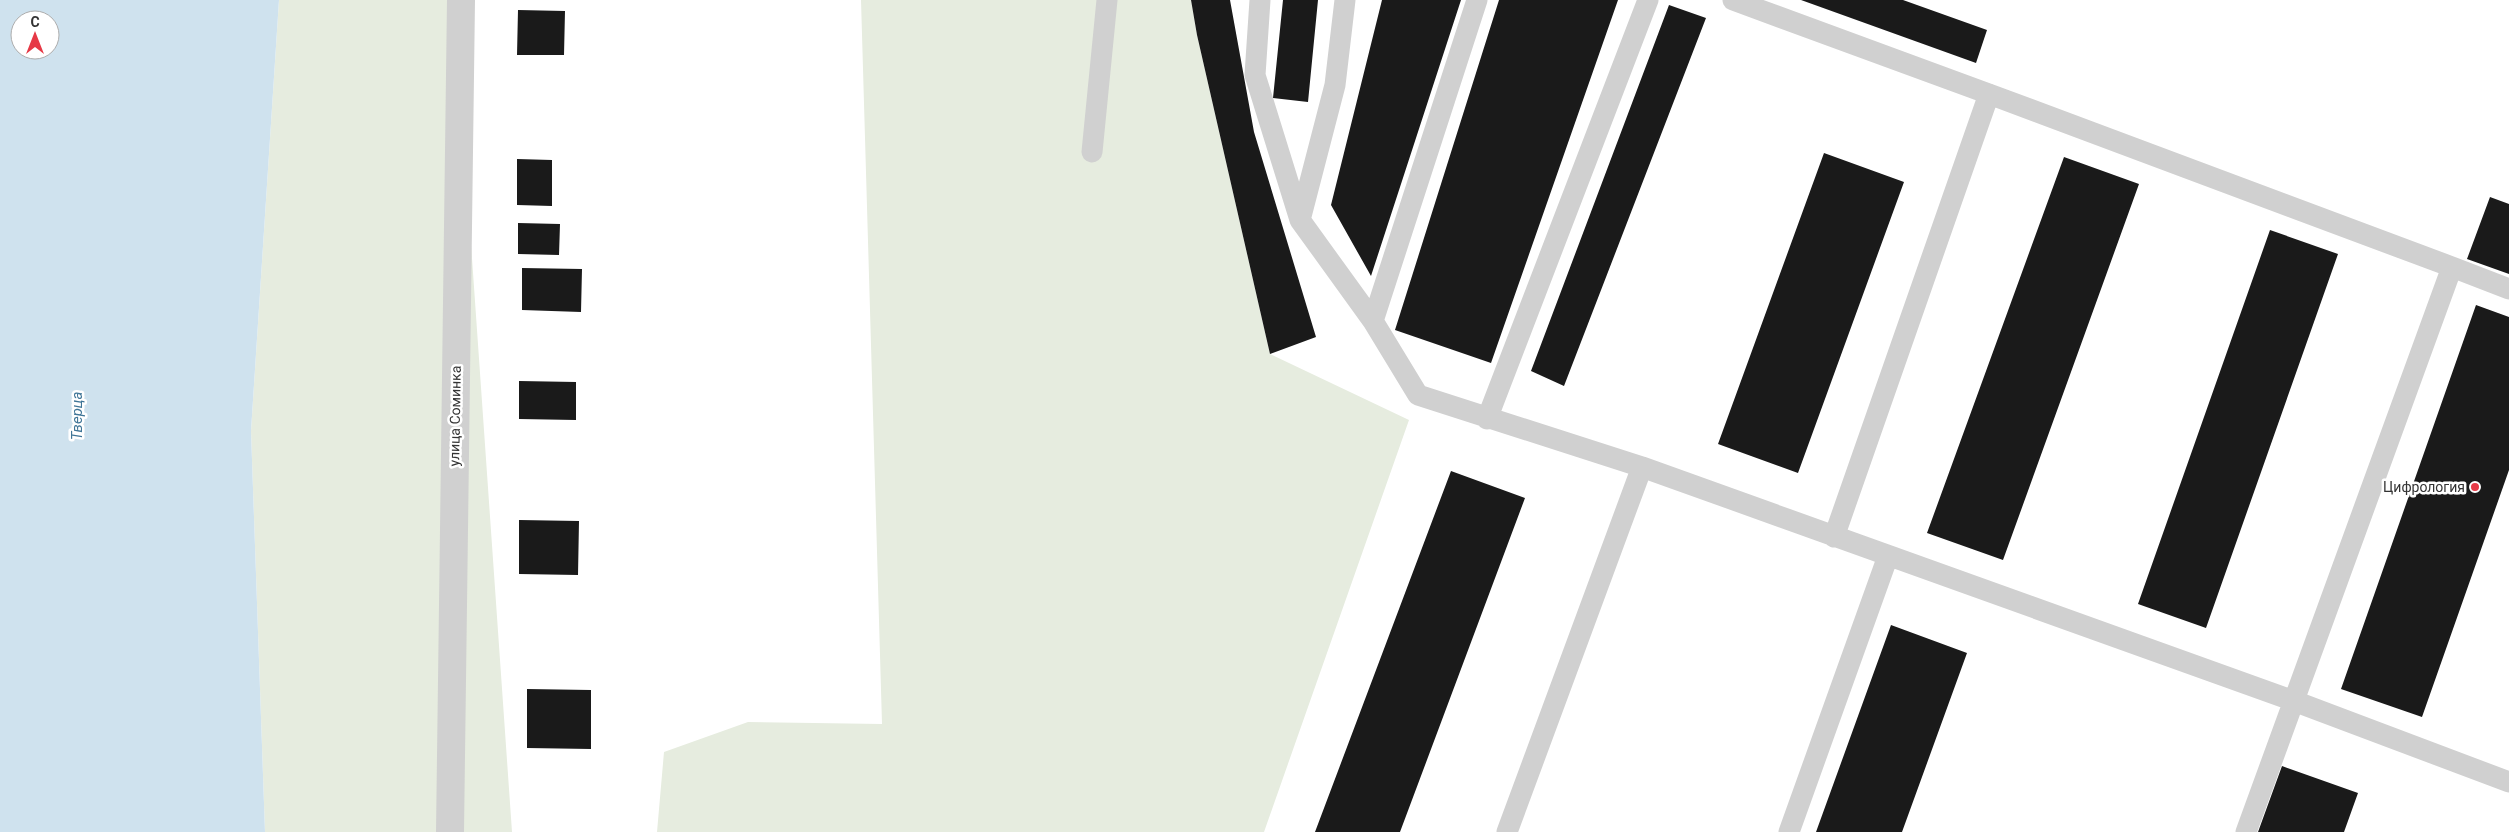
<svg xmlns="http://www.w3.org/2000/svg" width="2509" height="832" viewBox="0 0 2509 832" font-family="Roboto,sans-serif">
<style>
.green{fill:#e6ecdf}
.water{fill:#cfe2ee;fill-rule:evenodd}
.building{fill:#1a1a1a}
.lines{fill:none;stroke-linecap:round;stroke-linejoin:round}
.lane{stroke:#d0d0d0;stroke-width:21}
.street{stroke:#d0d0d0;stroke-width:28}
.poi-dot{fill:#e63946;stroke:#fff;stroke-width:2}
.labels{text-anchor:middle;stroke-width:5;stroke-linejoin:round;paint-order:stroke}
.street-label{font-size:14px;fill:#333;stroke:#fff}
.poi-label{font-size:14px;fill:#333;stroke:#fff;text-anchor:end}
.water-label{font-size:15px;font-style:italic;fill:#3f7597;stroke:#fff}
</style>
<rect width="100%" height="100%" fill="#fff"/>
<path class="green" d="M279,0H454L512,832H265L251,431Z
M861,0H1191L1197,35L1270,354L1409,420L1264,832H657L664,752L748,722L882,724Z"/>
<path class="water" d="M0,0H279L251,431L265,832H0ZM20,20H50V50H20Z"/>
<path class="building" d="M1191,0H1230L1254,132L1316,337L1270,354L1197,35Z
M1283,0H1318L1308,102L1273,98Z
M1382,0H1461L1371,276L1331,205Z
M1499,0H1618L1491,363L1395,330Z
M1801,0H1903L1987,30L1976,63Z
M1669,5L1706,18L1564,386L1531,371Z
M518,10L565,11L564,55H517Z
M1824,153L1904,182L1798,473L1718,444Z
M2064,157L2139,184L2003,560L1927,533Z
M517,159L552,160V206L517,205Z
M2490,197L2509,204V274L2467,259Z
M518,223L560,224L559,255L518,254Z
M2270,230L2338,254L2206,628L2138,604Z
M522,268L582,269L581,312L522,310Z
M2476,305L2509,317V470L2422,717L2341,689Z
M519,381L576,382V420L519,419Z
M1451,471L1525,498L1400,832H1315Z
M519,520L579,521L578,575L519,574Z
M1891,625L1967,653L1902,832H1816Z
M527,689L591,690V749L527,748Z
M2282,766L2358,793L2344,832H2258Z"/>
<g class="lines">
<path class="lane" d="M1260,0L1255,75L1300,220L1373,321L1418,395L1642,467L2294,701L2509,782
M1733,0L1989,94
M1092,152L1107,0
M1300,220L1335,85L1345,0
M2452,267L2509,289
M1373,321L1477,0
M1487,419L1648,0
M1834,537L1989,94L2452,267L2246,832
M1507,832L1642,467
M1789,832L1888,556"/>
<path class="street" d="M450,832L461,0"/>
</g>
<circle class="poi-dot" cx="2475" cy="487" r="5"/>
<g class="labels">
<g class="street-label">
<text transform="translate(455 416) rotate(-89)" y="5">улица Соминка</text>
</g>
<g class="poi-label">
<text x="2465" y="492">Цифрология</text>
</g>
<g class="water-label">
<text transform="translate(77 416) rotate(-90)" y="5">Тверца</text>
</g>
</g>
<g transform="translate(35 35)"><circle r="24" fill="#ffffff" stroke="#adadad"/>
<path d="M0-4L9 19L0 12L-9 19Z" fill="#e63946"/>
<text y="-8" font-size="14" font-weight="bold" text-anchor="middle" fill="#333333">С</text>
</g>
</svg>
